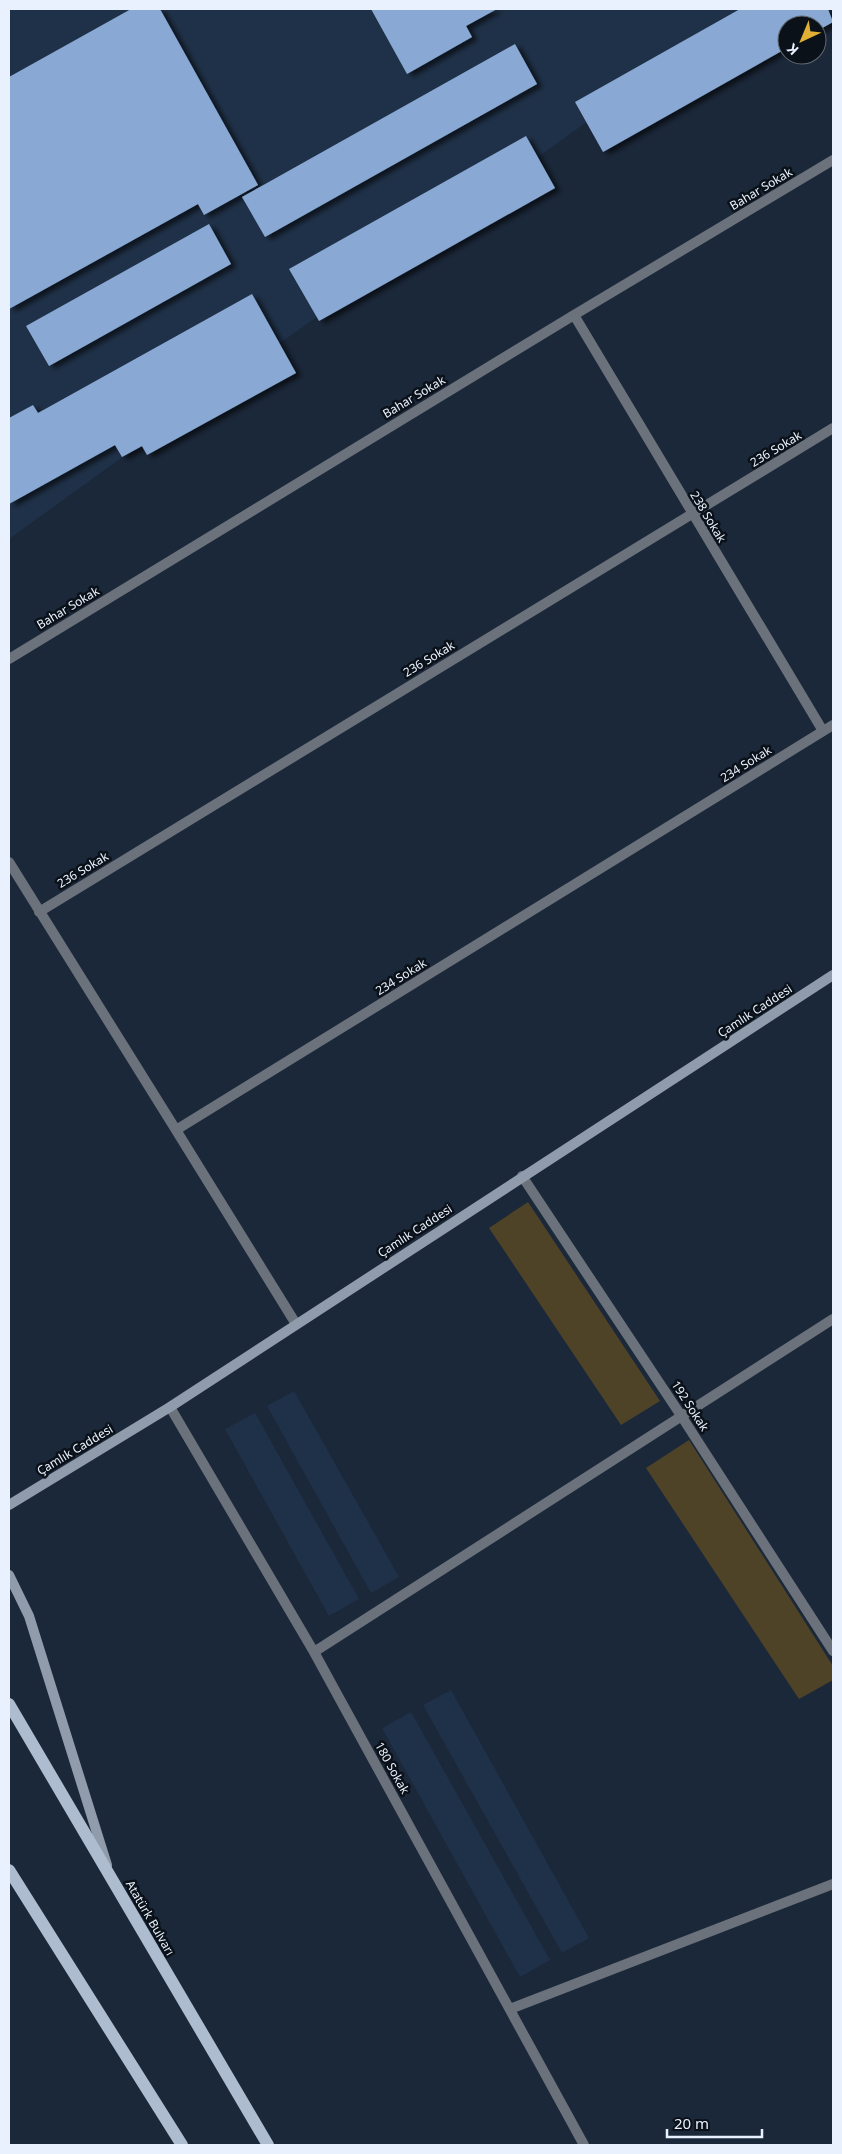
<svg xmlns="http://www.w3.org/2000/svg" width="842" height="2154" viewBox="0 0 842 2154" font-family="'Noto Sans',sans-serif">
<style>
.built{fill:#1f3148}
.green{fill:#4f4327}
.building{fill:#89a9d4;filter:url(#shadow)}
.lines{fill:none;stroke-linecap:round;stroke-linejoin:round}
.street{stroke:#6b727b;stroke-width:10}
.secondary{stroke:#909cab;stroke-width:10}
.primary{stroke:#aebcd0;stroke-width:12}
.labels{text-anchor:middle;stroke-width:5;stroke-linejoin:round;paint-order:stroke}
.street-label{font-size:12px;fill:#e8f1fd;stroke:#0b1119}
</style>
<defs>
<filter id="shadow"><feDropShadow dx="5.5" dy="3" stdDeviation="2.5" flood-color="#0009"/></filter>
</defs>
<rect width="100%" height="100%" fill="#1b283a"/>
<path class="built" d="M9,9H743L9,539Z
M294,1391L399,1577L371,1593L267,1406Z
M255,1413L359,1599L329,1616L225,1429Z
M451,1690L589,1938L562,1953L423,1705Z
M411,1712L550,1960L520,1977L382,1728Z"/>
<path class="green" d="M528,1202L660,1401L621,1425L489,1228Z
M689,1440L833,1666V1680L799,1699L646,1468Z"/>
<path class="building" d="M131,9H160L258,185L204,215L198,204L9,309V77Z
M371,9H497L466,26L472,37L407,74Z
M740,9H828L833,22L817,31V25H787V48L603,152L575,102Z
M515,44L537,84L265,237L242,197Z
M526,136L555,188L319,321L289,269Z
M209,224L231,264L49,366L26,326Z
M252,294L296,373L147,455L142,446L122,457L115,445L9,504V418L33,405L38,413Z"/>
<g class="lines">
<path class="street" d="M574,315L823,731
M9,659L574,315L833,160
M9,862L176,1130
M39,912L833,428
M522,1176L682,1417L833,1651
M296,1324L176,1130L833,725
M170,1407L314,1652L584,2145
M314,1652L833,1319
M510,2009L833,1884"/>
<path class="secondary" d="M9,1505L170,1407L833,975
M9,1575L29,1616L107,1865"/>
<path class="primary" d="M9,1704L268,2145
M9,1870L182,2145"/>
</g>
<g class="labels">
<g class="street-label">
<text transform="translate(761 189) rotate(-31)" y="4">Bahar Sokak</text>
<text transform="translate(414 397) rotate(-31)" y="4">Bahar Sokak</text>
<text transform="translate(776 449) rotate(-31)" y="4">236 Sokak</text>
<text transform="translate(708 517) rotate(59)" y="4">238 Sokak</text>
<text transform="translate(68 608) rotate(-31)" y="4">Bahar Sokak</text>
<text transform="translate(429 659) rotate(-31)" y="4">236 Sokak</text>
<text transform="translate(746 764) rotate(-32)" y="4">234 Sokak</text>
<text transform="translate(83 870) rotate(-31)" y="4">236 Sokak</text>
<text transform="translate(401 977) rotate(-32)" y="4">234 Sokak</text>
<text transform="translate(755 1011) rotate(-33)" y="4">Çamlık Caddesi</text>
<text transform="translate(415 1231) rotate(-33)" y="4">Çamlık Caddesi</text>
<text transform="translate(690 1406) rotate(57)" y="4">192 Sokak</text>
<text transform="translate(75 1450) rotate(-31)" y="4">Çamlık Caddesi</text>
<text transform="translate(392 1768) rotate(61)" y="4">180 Sokak</text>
<text transform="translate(150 1918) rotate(60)" y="4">Atatürk Bulvarı</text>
</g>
</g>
<rect width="842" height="2154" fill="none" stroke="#e8f1fd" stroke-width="20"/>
<g transform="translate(802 40) rotate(224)"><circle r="24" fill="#0b1119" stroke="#636b74"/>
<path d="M0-4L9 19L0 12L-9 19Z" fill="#dfb033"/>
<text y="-8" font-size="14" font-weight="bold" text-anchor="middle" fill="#e8f1fd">K</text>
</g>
<path d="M667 2129v8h95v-8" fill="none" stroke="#e8f1fd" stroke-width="2.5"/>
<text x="674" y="2129" font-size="15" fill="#e8f1fd" stroke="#0b1119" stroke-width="4" paint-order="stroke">20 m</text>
</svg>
